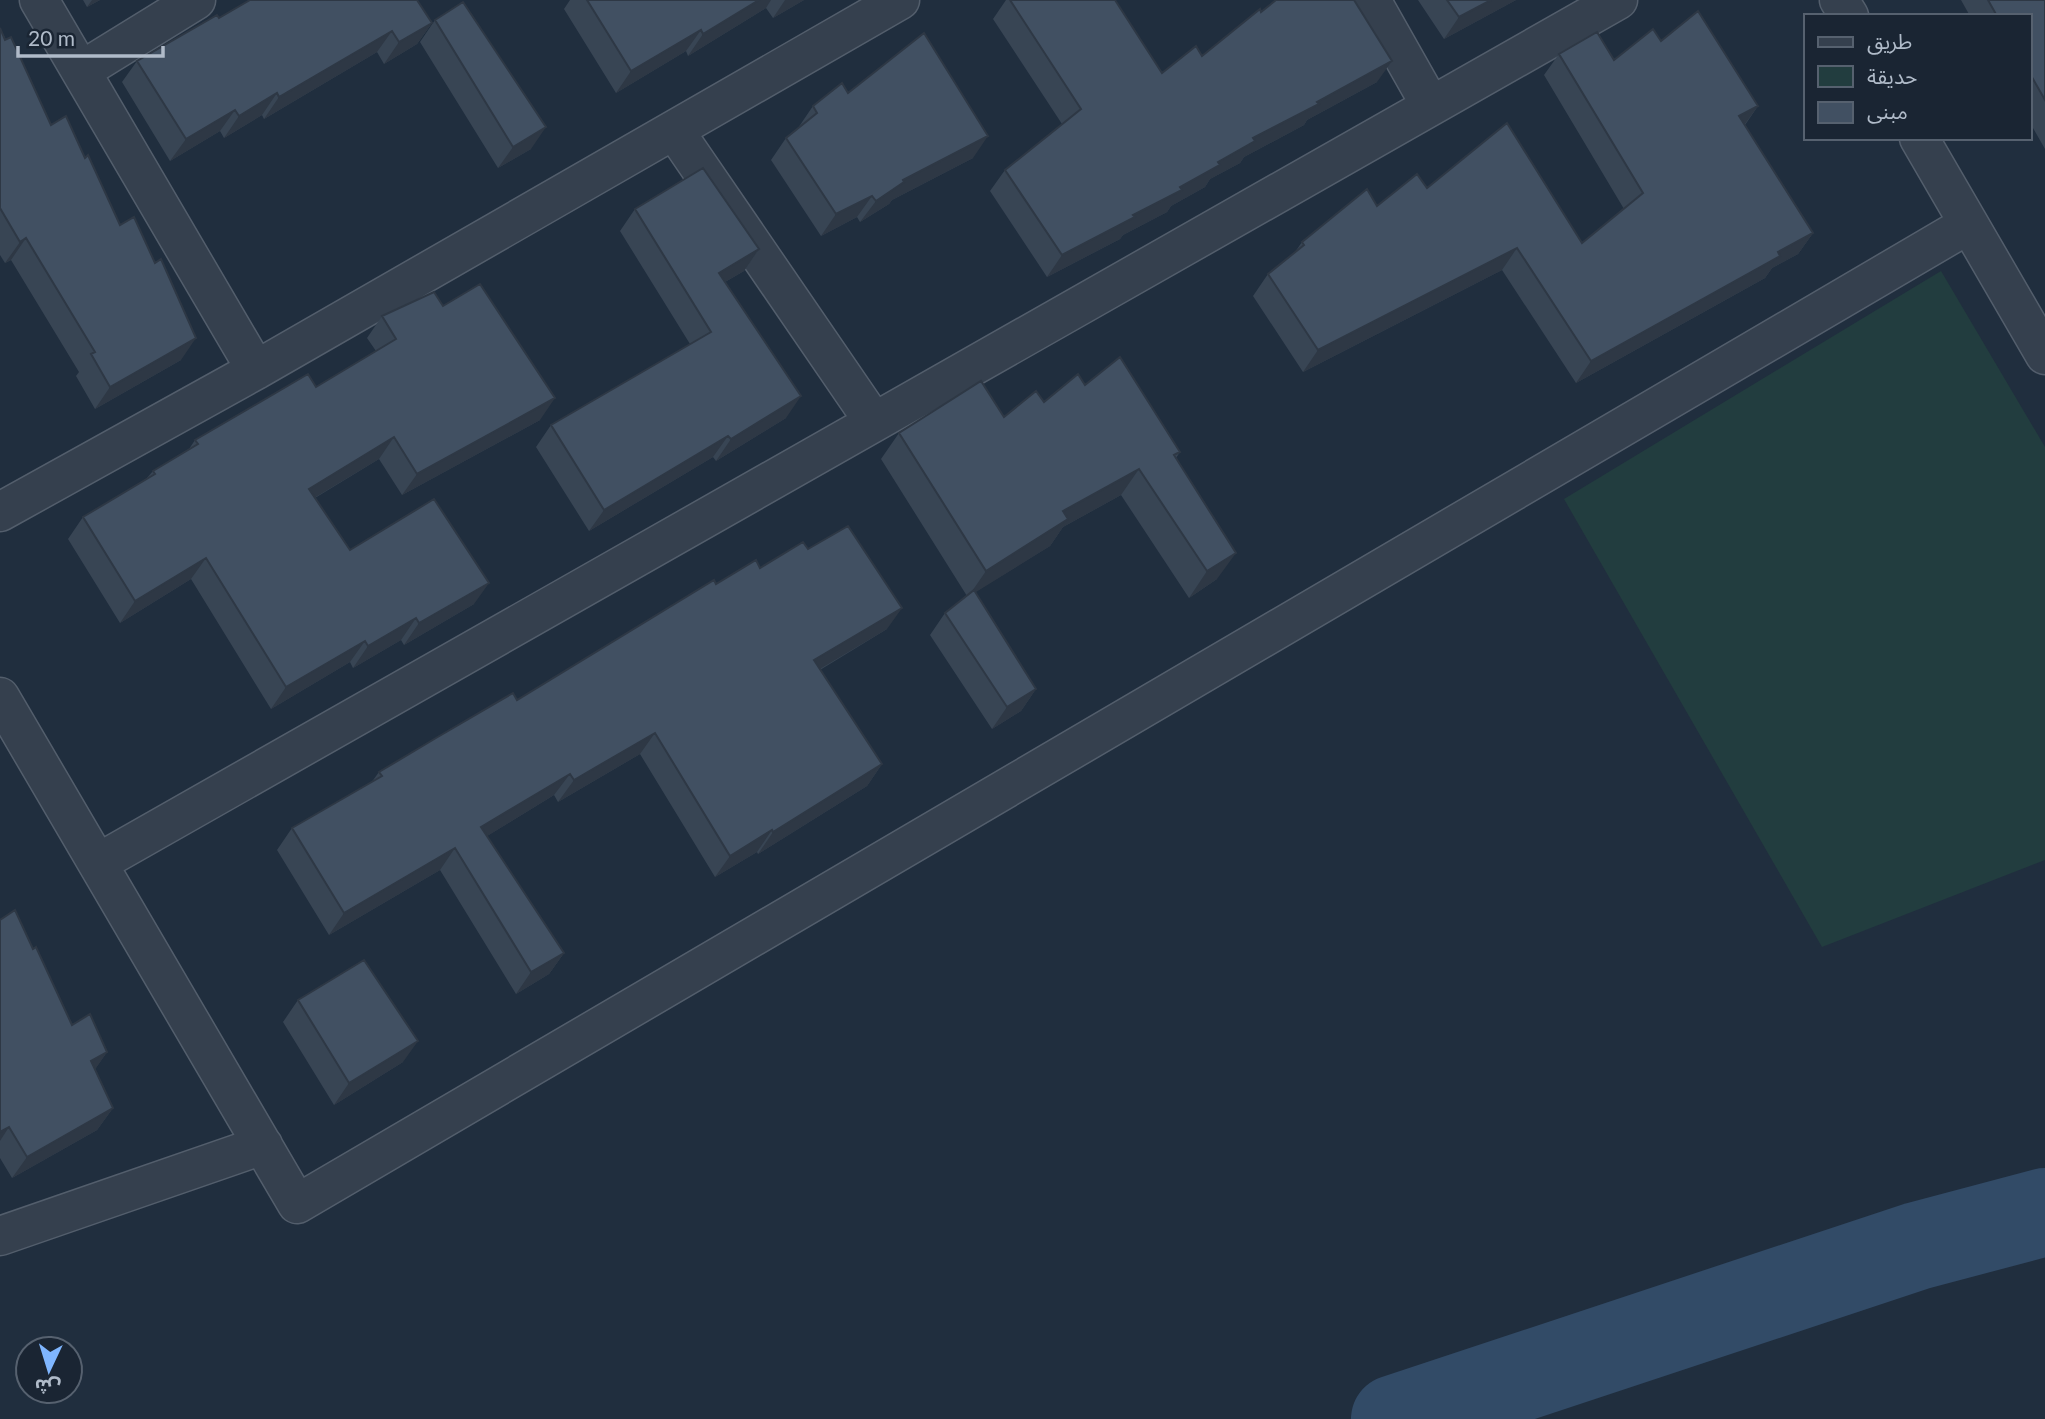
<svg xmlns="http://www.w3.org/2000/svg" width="2045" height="1419" viewBox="0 0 2045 1419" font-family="Lato,'Noto Sans Arabic',sans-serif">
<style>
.green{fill:#223d3f}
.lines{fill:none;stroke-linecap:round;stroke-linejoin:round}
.river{stroke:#324b67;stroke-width:88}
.minor-casing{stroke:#535e6c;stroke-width:41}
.minor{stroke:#35404e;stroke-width:38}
.wall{fill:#384554}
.shaded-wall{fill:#2e3845}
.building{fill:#415062;stroke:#2e3845;stroke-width:2}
</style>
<rect width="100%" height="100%" fill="#202e3e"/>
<path class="green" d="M1941,271L2045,447V860L1822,947L1564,499Z"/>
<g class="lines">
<path class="river" d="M1395,1419L1917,1246L2045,1212"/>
<defs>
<path id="minor" d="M39,0L256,370
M1371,0L1431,106
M1839,0L1849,16
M81,71L196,0
M674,130L874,422
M1919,138L2045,355
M0,512L256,370L900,0
M0,697L297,1204L1969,224
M98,863L1618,0
M0,1236L263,1145"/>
</defs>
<use href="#minor" class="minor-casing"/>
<use href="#minor" class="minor"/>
</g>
<path class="wall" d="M83,0H100L87,7Z
M570,0H804L773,18L766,8L688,56L686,51L616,93L564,9Z
M1006,0H1115L1162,73L1202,56L1261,12L1377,82L1307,120L1304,125L1244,157L1240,163L1210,179L1205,187L1171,206L1167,212L1123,235L1120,239L1047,277L990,191L1005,170L1062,124L993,19Z
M1418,0H1516L1444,39Z
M1961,0H2045V149L2029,121V16H1970Z
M219,18L432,23L417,44L384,64L377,52L264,119L262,115L224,138L220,131L170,161L122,82L137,61Z
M435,20L531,149L498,168L420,42Z
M0,28L51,125L85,158L181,360L95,409L76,376L79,372L11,260L5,263L0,255Z
M1661,41L1758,106L1745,125L1813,233L1798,254L1772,268L1765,278L1576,383L1502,270L1303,372L1253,296L1268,274L1295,252L1302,242L1377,206L1427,188L1582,243L1624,209L1544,75L1559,54L1614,60Z
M848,93L973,158L892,200L889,204L860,222L857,217L821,236L771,160L786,138L798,128L813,106Z
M635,209L759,249L744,271L725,282L786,418L716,461L713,457L589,531L536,447L551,425L690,344L620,231Z
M443,306L540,420L402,495L379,459L315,498L350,550L474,604L404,645L401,640L353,668L350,662L271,709L191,579L120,623L68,539L83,517L146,479L153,471L189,449L195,440L316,387L376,351L367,338L382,316Z
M1085,385L1180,452L1176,458L1217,579L1189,598L1121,495L1063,527L1050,546L975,592L1036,689L1021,711L992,729L930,635L945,613L967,596L881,459L899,433L1004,417L1044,402Z
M808,549L887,629L820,670L882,764L867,786L758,854L757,852L715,877L640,754L558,802L554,795L487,836L564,953L549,974L516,994L440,870L329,935L277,850L292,828L371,783L379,772L517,700L716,584Z
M0,920L33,949L72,1025L107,1052L95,1069L113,1108L97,1130L12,1178L0,1158Z
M298,1000L403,1062L334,1105L283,1022Z"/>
<path class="shaded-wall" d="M92,0H100L87,7Z
M759,0H771L766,8L688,56L703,34Z
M785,0H804L773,18Z
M1491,0H1516L1444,39L1459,17Z
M432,23L417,44L384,64L399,42Z
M701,30L686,51L616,93L631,71Z
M392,31L377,52L264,119L279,97Z
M1392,61L1377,82L1307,120L1304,125L1244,157L1240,163L1210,179L1205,187L1171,206L1167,212L1123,235L1120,239L1047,277L1062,255L1133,215L1180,187L1253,138Z
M277,93L262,115L224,138L239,116Z
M1758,106L1742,128L1739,116Z
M235,110L220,131L170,161L186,139Z
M546,127L531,149L498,168L513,147Z
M988,136L973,158L892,200L889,204L860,222L876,201L903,180Z
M872,196L857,217L821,236L836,214Z
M1813,233L1798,254L1772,268L1765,278L1576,383L1591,361L1778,252Z
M26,238L11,260L5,263L20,242Z
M1517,248L1502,270L1303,372L1318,350Z
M759,249L744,271L704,294L719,273Z
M196,338L181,360L95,409L110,387Z
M801,396L786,418L716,461L731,439Z
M555,398L540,420L402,495L417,474Z
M728,436L713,457L589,531L604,510Z
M394,437L379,459L294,510L309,489Z
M1139,469L1121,495L1063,527L1050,546L968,597L986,571L1063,511Z
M1236,553L1217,579L1189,598L1207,571Z
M206,558L191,579L120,623L135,601Z
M489,583L474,604L404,645L419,623Z
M902,608L887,629L798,682L814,660Z
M416,618L401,640L353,668L368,646Z
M365,641L350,662L271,709L286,687Z
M1036,689L1021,711L992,729L1007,707Z
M655,733L640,754L558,802L574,780Z
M882,764L867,786L758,854L773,832Z
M570,774L554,795L466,849L481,827Z
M772,830L757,852L715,877L730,856Z
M455,848L440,870L329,935L344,913Z
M564,953L549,974L516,994L531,972Z
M418,1041L403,1062L334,1105L349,1083Z
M107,1052L92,1074L91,1061Z
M113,1108L97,1130L12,1178L27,1157Z
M9,1127L0,1141V1132Z"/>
<path class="building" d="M250,0H417L432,23L399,42L392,31L279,97L277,93L239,116L235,110L186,139L137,61L217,15L219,18Z
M587,0H759L703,34L701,30L631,71Z
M1010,0H1115L1162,73L1196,46L1202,56L1260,9L1261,12L1276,0H1354L1392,61L1317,102L1319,104L1253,138L1255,141L1218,162L1220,165L1180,187L1182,190L1133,215L1135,217L1062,255L1005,170L1081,109Z
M1447,0H1491L1459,17Z
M1988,0H2045V100L2029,72V16H1997Z
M463,2L546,127L513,147L435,20Z
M1698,11L1758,106L1739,116L1813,233L1778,252L1780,256L1591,361L1517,248L1318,350L1268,274L1304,245L1302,242L1367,189L1377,206L1417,174L1427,188L1507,123L1582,243L1643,193L1559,54L1597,32L1614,60L1653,29L1661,41Z
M0,28L5,40L11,37L51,125L66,116L85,158L88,155L120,225L134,217L155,263L161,259L196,338L110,387L91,354L95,352L26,238L20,242L0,208Z
M924,33L988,136L903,180L904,182L876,201L872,196L836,214L786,138L817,113L813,106L842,83L848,93Z
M703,168L759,249L719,273L801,396L731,439L728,436L604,510L551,425L711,332L635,209Z
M480,284L555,398L417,474L394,437L309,489L350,550L434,499L489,583L419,623L416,618L368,646L365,641L286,687L206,558L135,601L83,517L155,474L153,471L198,444L195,440L308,374L316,387L396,339L382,316L434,292L443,306Z
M1120,357L1180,452L1174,455L1236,553L1207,571L1139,469L1063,511L1068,519L986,571L899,433L981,381L1004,417L1036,391L1044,402L1078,374L1085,385Z
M848,526L902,608L814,660L882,764L773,832L772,830L730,856L655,733L574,780L570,774L481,827L564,953L531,972L455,848L344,913L292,828L382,776L379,772L436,738L513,693L517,700L714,580L716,584L756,560L760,568L803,542L808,549Z
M974,590L1036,689L1007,707L945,613Z
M15,910L33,949L36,947L72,1025L90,1014L107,1052L91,1061L113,1108L27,1157L9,1127L0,1132V920Z
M364,960L418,1041L349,1083L298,1000Z"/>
<rect x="1804" y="14" width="228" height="126" fill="#1a2533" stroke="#56616f" stroke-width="2"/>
<rect x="1818" y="37" width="35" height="10" fill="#35404e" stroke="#56616f" stroke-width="2"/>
<text x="1867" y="49" font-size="21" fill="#b0bbc9">طريق</text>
<rect x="1818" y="66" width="35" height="21" fill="#223d3f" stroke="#56616f" stroke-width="2"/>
<text x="1867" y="84" font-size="21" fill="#b0bbc9">حديقة</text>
<rect x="1818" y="102" width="35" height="21" fill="#415062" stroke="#56616f" stroke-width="2"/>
<text x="1867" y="119" font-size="21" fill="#b0bbc9">مبنى</text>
<g transform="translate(49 1370) rotate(184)"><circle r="33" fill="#1a2533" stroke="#56616f" stroke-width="2"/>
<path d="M0-5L12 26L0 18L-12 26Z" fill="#7fb6ff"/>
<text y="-10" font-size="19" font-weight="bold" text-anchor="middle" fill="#b0bbc9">ش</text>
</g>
<path d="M18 46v10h145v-10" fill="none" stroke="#b0bbc9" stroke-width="3.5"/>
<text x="28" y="46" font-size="21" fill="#b0bbc9" stroke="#1a2533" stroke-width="5" paint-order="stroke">20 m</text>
</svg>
